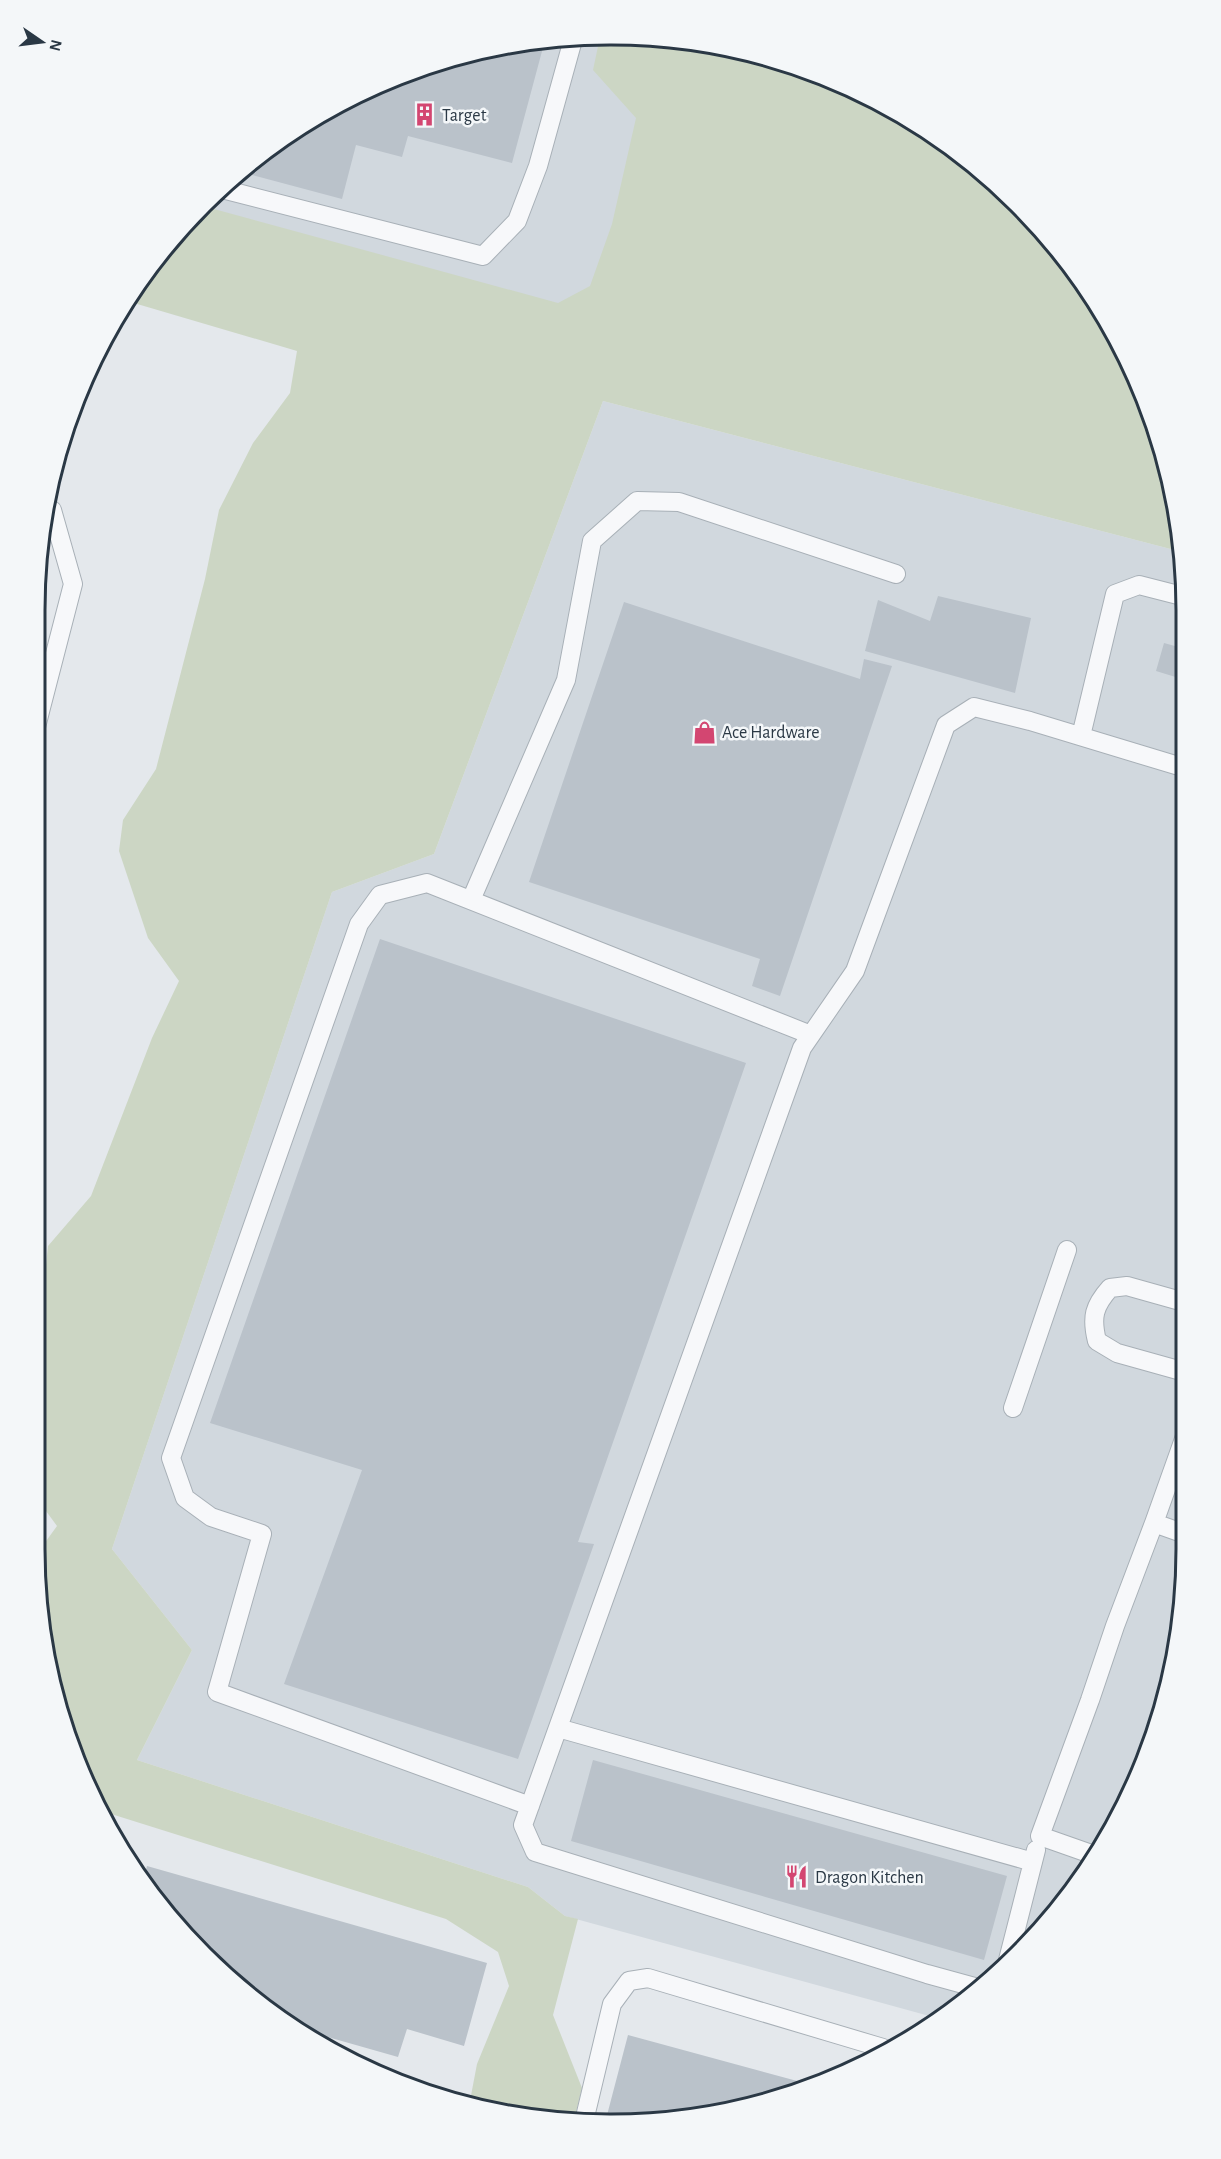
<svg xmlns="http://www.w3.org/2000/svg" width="1221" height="2159" viewBox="0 0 1221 2159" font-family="'Alegreya Sans',sans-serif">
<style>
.built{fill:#d1d8de}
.green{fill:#ccd6c4}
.building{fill:#bac2ca}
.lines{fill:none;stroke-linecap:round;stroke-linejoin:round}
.service-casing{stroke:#a8b0b7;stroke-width:20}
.service{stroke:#f7f8fa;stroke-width:18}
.labels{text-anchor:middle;stroke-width:5;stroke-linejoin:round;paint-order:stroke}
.poi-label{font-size:18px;fill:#2a3845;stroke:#f4f7f9;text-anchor:start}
.rim{fill:none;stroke:#2a3845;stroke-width:3}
</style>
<rect width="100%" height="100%" fill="#e4e8ec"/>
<path class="built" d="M573,36L686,39L796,65L899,112L1018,203L1090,291L1156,425L1181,534L184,224L260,153L356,94L462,54Z
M603,401L1182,552L1185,1586L1162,1701L1138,1774L1109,1837L990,1982L933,2017L565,1916L528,1887L137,1760L192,1650L112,1549L332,892L434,854Z"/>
<path class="green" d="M600,37L686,39L796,65L899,112L1018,203L1090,291L1156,425L1182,536V552L603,401L434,854L332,892L112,1549L192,1650L137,1760L528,1887L565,1916L578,1919L553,2015L582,2088L575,2116L469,2106L477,2064L509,1986L498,1952L446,1919L108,1813L65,1733L36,1555L57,1526L35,1496V1370L48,1246L91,1196L152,1038L179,981L148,938L119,851L123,820L156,769L205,579L219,510L253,443L290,393L297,351L127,301L178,230L203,206L558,303L590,286L612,224L636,118L593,70Z"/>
<path class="building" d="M545,40L512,163L408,136L402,157L356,145L342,199L241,172L260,153L356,94L462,54Z
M938,596L1031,618L1015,693L865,651L878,600L930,621Z
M624,602L860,679L864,659L892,666L780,996L752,986L760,959L529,882Z
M1164,643L1182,648V679L1156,671Z
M1182,716V730L1178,729Z
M380,939L746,1063L578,1542L594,1544L518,1759L284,1684L362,1470L210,1423Z
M593,1760L1007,1876L984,1960L571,1841Z
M147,1866L487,1963L464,2046L407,2029L398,2057L289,2026L153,1899L143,1880Z
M628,2035L812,2085L648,2123L606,2119Z"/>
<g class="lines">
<defs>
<path id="service" d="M222,189L483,256L517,221L538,166L574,36
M36,727L73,584L52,510L49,508
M1081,736L1115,594L1139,585L1182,596
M471,900L566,680L592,541L637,501L679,502L896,574
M1184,1302L1127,1286L1110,1288C1094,1306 1091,1317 1097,1341L1117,1353L1185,1372
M1013,1408L1067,1250
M1185,1436L1154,1523L1185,1534
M558,1728L1033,1862
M530,1806L217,1692L262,1534L211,1517L185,1498L171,1458L359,924L380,895L427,883L811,1035
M1094,1855L1040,1836L1090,1700L1115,1626L1154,1523
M1008,1960L1036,1850
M982,1987L978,1988L927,1974L535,1852L523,1825L802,1048L855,971L946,725L974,707L1030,721L1182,767
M585,2117L612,2004L629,1981L648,1978L883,2048"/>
</defs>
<use href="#service" class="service-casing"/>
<use href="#service" class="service"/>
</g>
<defs>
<symbol id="building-bare" viewBox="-9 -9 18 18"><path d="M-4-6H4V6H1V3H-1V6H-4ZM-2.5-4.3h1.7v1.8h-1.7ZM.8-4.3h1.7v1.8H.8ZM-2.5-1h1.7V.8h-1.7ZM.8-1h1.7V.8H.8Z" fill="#d34671" stroke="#f4f7f9" stroke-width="2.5" paint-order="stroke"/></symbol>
<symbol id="shop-bare" viewBox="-9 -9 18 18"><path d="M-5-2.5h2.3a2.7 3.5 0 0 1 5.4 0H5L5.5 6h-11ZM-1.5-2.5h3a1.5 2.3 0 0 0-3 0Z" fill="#d34671" stroke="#f4f7f9" stroke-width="2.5" paint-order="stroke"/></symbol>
<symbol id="restaurant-bare" viewBox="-9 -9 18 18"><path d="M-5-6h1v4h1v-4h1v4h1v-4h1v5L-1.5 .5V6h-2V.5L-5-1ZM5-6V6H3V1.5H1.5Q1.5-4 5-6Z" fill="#d34671" stroke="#f4f7f9" stroke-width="2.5" paint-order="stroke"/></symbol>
</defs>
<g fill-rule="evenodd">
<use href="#building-bare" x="408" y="98" width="33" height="33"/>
<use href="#shop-bare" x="688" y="716" width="33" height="33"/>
<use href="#restaurant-bare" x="780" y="1860" width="33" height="33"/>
</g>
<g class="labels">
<g class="poi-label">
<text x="442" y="121">Target</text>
<text x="722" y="738">Ace Hardware</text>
<text x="815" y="1883">Dragon Kitchen</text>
</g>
</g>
<path d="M0 0H1221V2159H0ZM610 45H611A565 565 0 0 1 1176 610V1549A565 565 0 0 1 611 2114H610A565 565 0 0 1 45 1549V610A565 565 0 0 1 610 45Z" fill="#f4f7f9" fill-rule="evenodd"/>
<path class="rim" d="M610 45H611A565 565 0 0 1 1176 610V1549A565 565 0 0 1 611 2114H610A565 565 0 0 1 45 1549V610A565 565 0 0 1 610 45Z"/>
<g transform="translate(42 42) rotate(104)" stroke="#f4f7f9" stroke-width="4.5" paint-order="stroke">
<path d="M0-4.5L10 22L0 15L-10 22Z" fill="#2a3845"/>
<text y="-9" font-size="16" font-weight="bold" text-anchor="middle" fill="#2a3845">N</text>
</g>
</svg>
